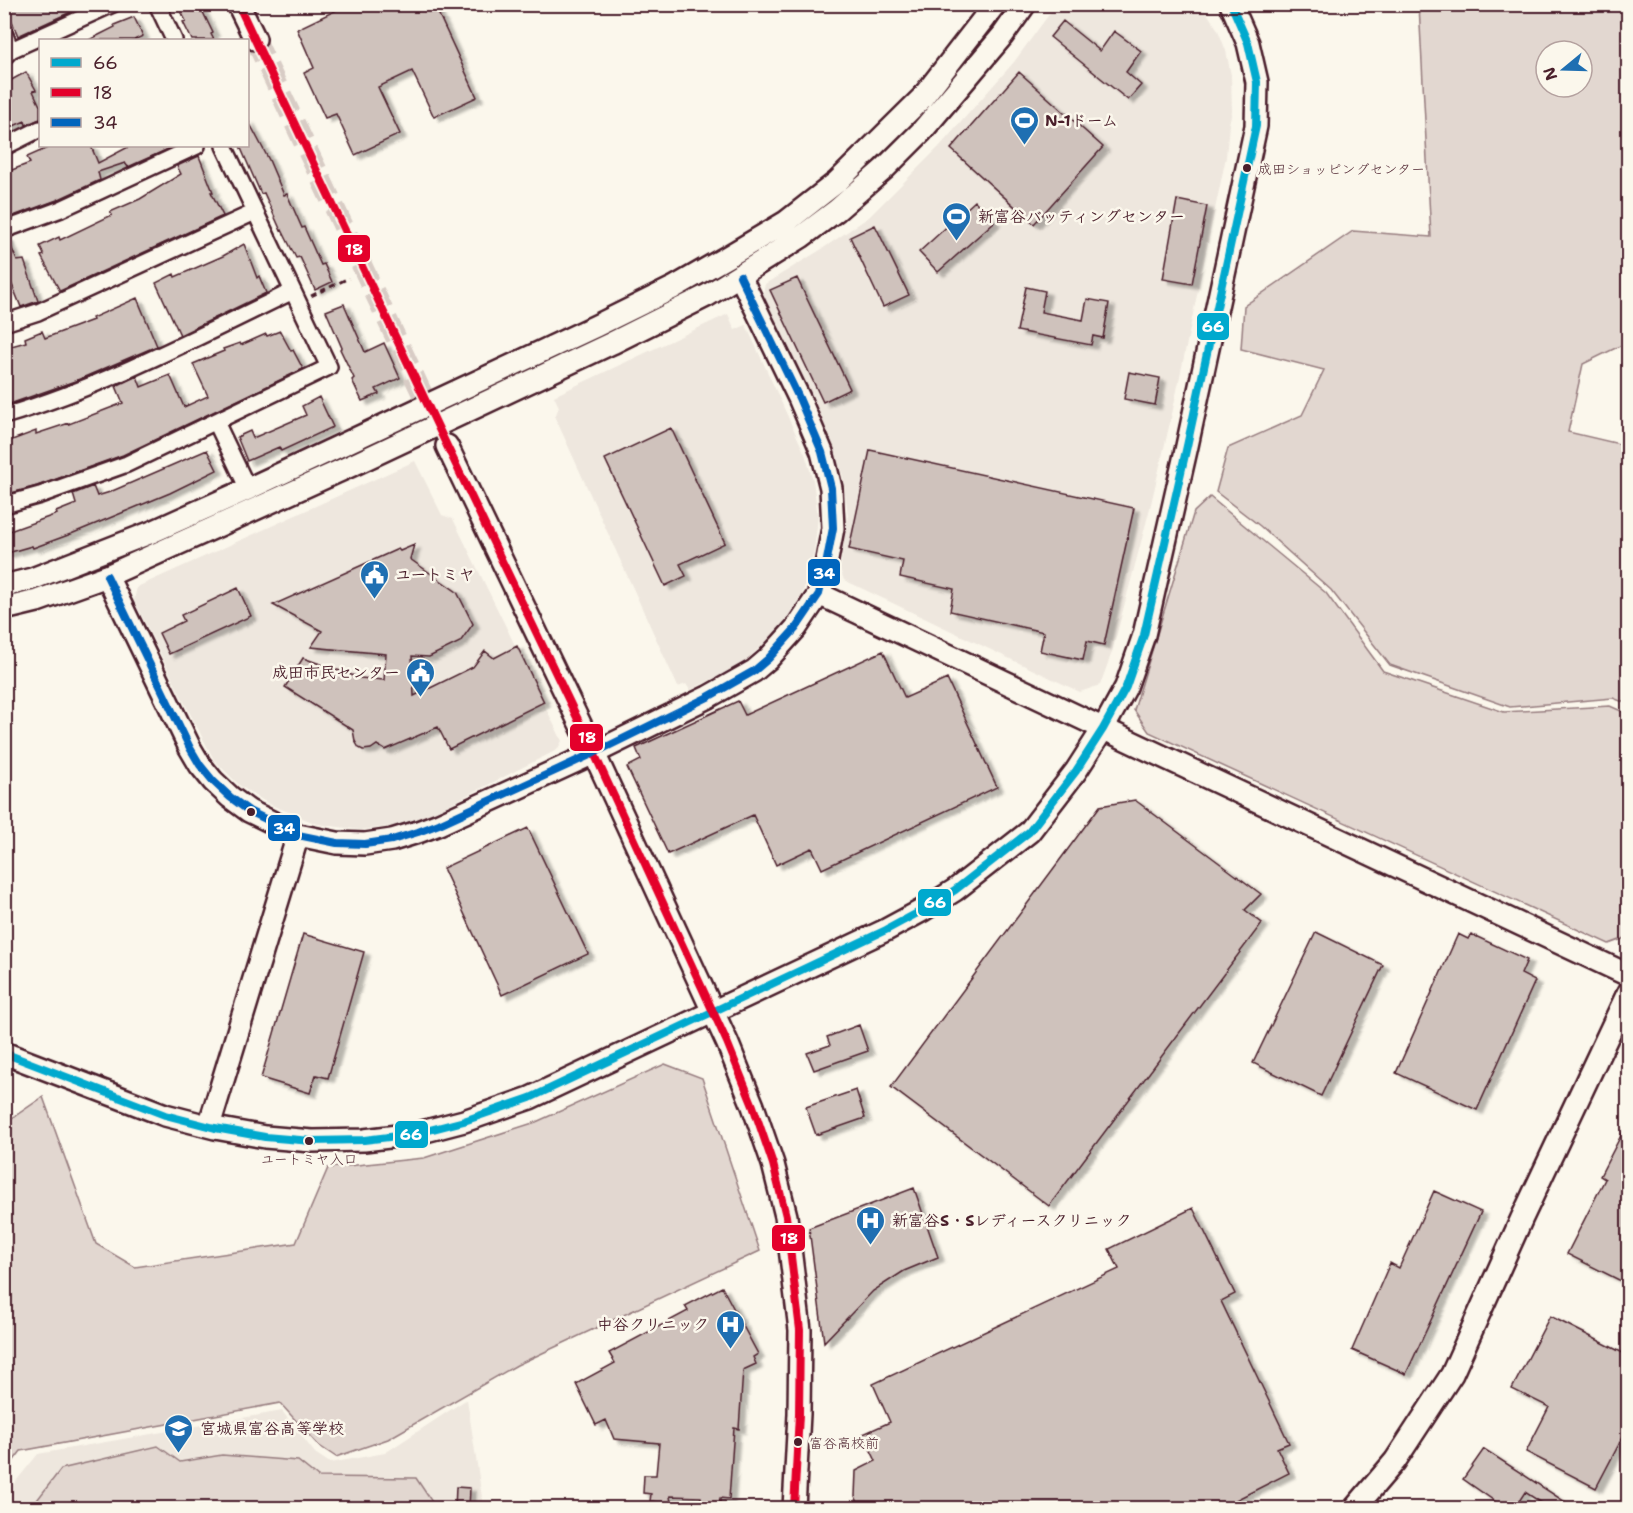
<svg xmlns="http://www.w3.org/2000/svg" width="1633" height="1513" viewBox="0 0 1633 1513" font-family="'Shantell Sans','Klee One',sans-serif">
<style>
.built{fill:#eee7de}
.green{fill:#e2d7d0;stroke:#967b7e;stroke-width:1.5;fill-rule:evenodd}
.building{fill:#cfc2bc;stroke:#4a1f2b;stroke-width:1.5;filter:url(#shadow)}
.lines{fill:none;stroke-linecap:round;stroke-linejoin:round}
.secondary-tunnel{stroke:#d8ccc5;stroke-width:21;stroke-dasharray:21 10;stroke-linecap:butt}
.street-casing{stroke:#4a1f2b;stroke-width:20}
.secondary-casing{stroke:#4a1f2b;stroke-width:26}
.path{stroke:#4a1f2b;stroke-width:3;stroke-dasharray:6 4.5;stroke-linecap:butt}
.street{stroke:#fbf7ec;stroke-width:15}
.secondary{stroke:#fbf7ec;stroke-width:21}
.bus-1-casing{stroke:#fbf7ec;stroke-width:12}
.bus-2-casing{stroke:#fbf7ec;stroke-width:12}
.bus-3-casing{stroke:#fbf7ec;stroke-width:12}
.bus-1{stroke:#00a9ce;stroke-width:8}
.bus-2{stroke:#e4002b;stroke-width:8}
.bus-3{stroke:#0065bd;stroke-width:8}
.bus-dot{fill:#4a1f2b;stroke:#fbf7ec;stroke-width:2}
.labels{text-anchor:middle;stroke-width:5;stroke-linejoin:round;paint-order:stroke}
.bus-label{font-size:14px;fill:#4a1f2b;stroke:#fbf7ec;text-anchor:start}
.poi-label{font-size:16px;font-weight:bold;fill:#4a1f2b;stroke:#fbf7ec;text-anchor:start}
.line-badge{stroke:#fbf7ec;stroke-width:2}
.badge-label{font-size:16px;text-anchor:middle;font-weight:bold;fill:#fff}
</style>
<defs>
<filter id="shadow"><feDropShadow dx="6" dy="4" stdDeviation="1.5" flood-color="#0004"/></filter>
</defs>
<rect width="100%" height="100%" fill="#fbf7ec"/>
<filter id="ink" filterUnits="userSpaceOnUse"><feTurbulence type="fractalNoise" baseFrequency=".0167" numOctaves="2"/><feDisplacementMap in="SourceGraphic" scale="12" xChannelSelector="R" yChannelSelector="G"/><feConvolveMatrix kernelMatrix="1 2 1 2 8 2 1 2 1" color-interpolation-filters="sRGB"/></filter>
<g filter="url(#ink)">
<path class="built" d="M1056,5H1199L1207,13L1218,30L1226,51L1231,75L1232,111L1229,124L1226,157L1172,414L1150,508L1112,652L1100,685L1080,692L844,580L840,569L848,516L843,477L825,426L763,294L765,284L822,249L869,217L939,147L1014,62Z
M728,314L735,330L746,325L805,454L813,480L818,517L814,552L809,573L802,594L789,615L776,632L741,665L690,690L686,684L678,687L555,417L559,407L554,396Z
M415,461L442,515L453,519L562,741L557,750L430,814L404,825L361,830L317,824L269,804L240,786L214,760L182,698L134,600L137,587Z
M467,1399L483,1504L537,1508H5L4,1496L38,1454L282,1411L315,1453L330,1463L385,1453Z"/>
<path class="green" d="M1419,5H1628V167L1626,169L1628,171V342L1583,364L1568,432L1628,446V704L1613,698L1510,707L1390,665L1331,590L1260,526L1216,492L1228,448L1302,415L1324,370L1241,349L1244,306L1353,231L1431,237ZM1546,51H1582V87H1546Z
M1210,497L1326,593L1383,671L1504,712L1610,706L1628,714V937L1609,944L1149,732L1134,710L1194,512Z
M665,1064L702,1078L760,1251L517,1365L388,1439L336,1457L318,1445L280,1403L21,1451L5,1472V1123L43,1097L96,1244L135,1267L296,1243L328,1168L424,1158L536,1122Z
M158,1446L180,1462L222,1455L298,1461L318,1477L416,1478L436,1508H31L61,1469Z"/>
<path class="building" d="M5,4H88L18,36Z
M177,4H199L213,33L211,34L214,40H192L183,22L186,21Z
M349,4H434L477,97L434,117L412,71L378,87L400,134L355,155L336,114L325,118L304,73L314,68L297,29Z
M134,17L143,36L134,40H89L115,27L114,25Z
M1063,21L1100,51L1114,31L1141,51L1126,72L1141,85L1128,100L1050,37Z
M26,72L36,90L33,91L40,106V119L26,125L25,121L4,130V84Z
M1019,72L1103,147L1034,224L951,149Z
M248,120L269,160L284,195L287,194L302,228L304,227L321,265L324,264L332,282L315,290L300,257L296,258L282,230L281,231L264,193L261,194L240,146H248Z
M52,146H91L98,163L130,146H175L128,167L125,163L98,172L100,180L57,200L8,218L4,212V173L30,163L27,157Z
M199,156L213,192H211L223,216L60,291L41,256L44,255L40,246L59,237L60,240L112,215L110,212L140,199L181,174L177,166Z
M1177,200L1207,206L1192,284L1163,279Z
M975,201L994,222L938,272L919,252Z
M875,225L909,295L883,307L850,237Z
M4,239H8L17,261L24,260L38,301L21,307L4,265Z
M244,244L257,278L259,276L266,293L180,335L156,283L174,274L175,277L223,256Z
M797,278L850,389L823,402L770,290Z
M1026,287L1045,291L1041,312L1083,320L1087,299L1109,303L1103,338L1093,336L1091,345L1017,331Z
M137,298L157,346L75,381L4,406V348L26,342L25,338L42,331L45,338L93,320L92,318Z
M344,304L365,352L384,343L400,378L376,389L379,394L362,401L352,380L354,378L340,349L342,348L326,311Z
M280,331L291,351L293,350L303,369L123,455L37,486L4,495V443L36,431V434L69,423V424L123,403L116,386L137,376L141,387L170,375L184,407L208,396L193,364L224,351L223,349L240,343L241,345L266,334L267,336Z
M1129,372L1160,378L1155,405L1124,399Z
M319,397L333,427L281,451L279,447L247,461L237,437L250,431L253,438L306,415L302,406Z
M671,428L725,543L680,564L686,576L665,586L605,459Z
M207,450L217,470L170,493L71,534L33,548L32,546L4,554V533L57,514L56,512L76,504L73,494L93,486L97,496L110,492Z
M870,450L1134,508L1104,645L1087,641L1083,660L1040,651L1044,632L950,611L954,589L900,577L903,561L849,549Z
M414,545L410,559L457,592L473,624L460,642L429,657L412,656L414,696L473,667L485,651L494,658L517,646L544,702L449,749L438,727L385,750L377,745L371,749L363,750L359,748L355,741L353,730L285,687L303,658L360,678L384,680L386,654L311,647L322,631L273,605L398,549L400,551Z
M238,588L251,616L169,654L159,633L184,621L181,615Z
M883,651L905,698L947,679L997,787L822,869L812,848L776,865L753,815L668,854L627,767L641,760L636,748L738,701L745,715Z
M1135,800L1261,894L1245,910L1262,923L1049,1206L891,1087L1100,806Z
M528,828L588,954L502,995L443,868Z
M1316,932L1383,965L1321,1096L1253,1063Z
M303,934L364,952L328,1078L316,1075L310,1093L261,1078Z
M1458,934L1468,939L1471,934L1527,960L1521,974L1535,981L1477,1110L1396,1073Z
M859,1025L868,1051L814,1070L807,1053L830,1045L827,1037Z
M856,1090L865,1118L816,1135L806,1107Z
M1629,1120V1285L1567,1254L1605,1179L1600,1176Z
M914,1188L938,1257L904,1271L873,1291L824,1342L809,1228Z
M1434,1191L1481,1212L1406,1374L1352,1350L1390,1263L1399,1268Z
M1193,1208L1235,1294L1221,1301L1289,1443L1277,1448L1289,1473L1218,1509H861L855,1496L856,1471L876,1461L863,1434L890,1422L873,1384L1119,1269L1109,1249Z
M722,1287L758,1354L753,1357L756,1364L743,1370L739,1429L734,1428L729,1499L720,1498V1506L701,1504V1497L670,1496L671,1503L650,1501L651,1494L643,1493L644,1475H656L659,1443L614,1439L606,1420L596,1425L576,1384L615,1363L609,1353L688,1311L685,1306Z
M1550,1316L1629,1356V1425L1596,1488L1526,1452L1549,1407L1512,1389Z
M1484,1449L1576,1509H1551L1525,1492L1514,1509H1506L1463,1479Z
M456,1487L470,1488L469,1509H455Z"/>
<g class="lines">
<path class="secondary-tunnel" d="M255,39L445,442"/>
<defs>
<path id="street" d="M157,4L174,40
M4,33L11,50L4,57
M11,50L113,4
M4,147L40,129
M4,230L61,209L197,146
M4,323L38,312L255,212
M4,416C105,386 198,337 293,291
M216,422L248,489
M4,505L40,495L127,464L329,367L224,146"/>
<path id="secondary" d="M238,4L255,39
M447,446L594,753L727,1042L753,1106L773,1164L786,1216L800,1330L799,1414L794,1508
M107,576L190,748L200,765L213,781L230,797L249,811L298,835L337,843L365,844L392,840L418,832L439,824L594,753L708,697L754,671L768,659L796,628L819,594L826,565L833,528L831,488L822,452L799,398L740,276
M4,586L32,579L152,532L248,489L596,326L673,288L727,257L786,222L837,182L922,98L995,4
M819,594L1136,744L1628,975
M4,609L37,601L107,576L357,463L612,343L708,295L801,237L837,210L884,169L921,132L1003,35L1025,4
M4,1053L165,1115L215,1128L265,1137L312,1141L364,1140L414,1134L464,1121L530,1098L886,930L923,910L955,890L1029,832L1076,771L1103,729L1126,687L1144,635L1187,446L1256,126L1257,82L1248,43L1231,4
M209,1126L298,835
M1355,1508L1395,1461L1452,1374L1522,1218L1628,993"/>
</defs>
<use href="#street" class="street-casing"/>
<use href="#secondary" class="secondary-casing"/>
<path class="path" d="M311,296L349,278"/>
<use href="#street" class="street"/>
<use href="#secondary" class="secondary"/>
<defs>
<path id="bus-1" d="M4,1053L165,1115L215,1128L265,1137L312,1141L364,1140L414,1134L464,1121L530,1098L886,930L923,910L955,890L1029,832L1076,771L1103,729L1126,687L1144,635L1187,446L1256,126L1257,82L1248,43L1231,4"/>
<path id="bus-2" d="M238,4L447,446L594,753L727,1042L753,1106L773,1164L786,1216L800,1330L799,1414L794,1508"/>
<path id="bus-3" d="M107,576L190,748L200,765L213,781L230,797L249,811L298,835L337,843L365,844L392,840L418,832L439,824L594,753L708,697L754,671L768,659L796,628L819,594L826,565L833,528L831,488L822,452L799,398L740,276"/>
</defs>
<use href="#bus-1" class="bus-1-casing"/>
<use href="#bus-2" class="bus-2-casing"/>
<use href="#bus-3" class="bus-3-casing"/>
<use href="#bus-1" class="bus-1"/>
<use href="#bus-2" class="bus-2"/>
<use href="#bus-3" class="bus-3"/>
</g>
</g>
<defs>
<symbol id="stadium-pin" viewBox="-11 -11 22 30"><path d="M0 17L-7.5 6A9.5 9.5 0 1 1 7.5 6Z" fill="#1f6fb2" stroke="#fbf7ec"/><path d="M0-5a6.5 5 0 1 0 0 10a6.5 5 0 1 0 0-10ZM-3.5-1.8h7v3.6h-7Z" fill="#fff"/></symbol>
<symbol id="civic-pin" viewBox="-11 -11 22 30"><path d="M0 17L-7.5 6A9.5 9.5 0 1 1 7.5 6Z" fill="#1f6fb2" stroke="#fbf7ec"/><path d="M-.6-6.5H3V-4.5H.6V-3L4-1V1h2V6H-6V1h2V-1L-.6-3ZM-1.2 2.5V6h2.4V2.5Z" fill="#fff"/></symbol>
<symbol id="hospital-pin" viewBox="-11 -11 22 30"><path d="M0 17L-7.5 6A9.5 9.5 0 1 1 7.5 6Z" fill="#1f6fb2" stroke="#fbf7ec"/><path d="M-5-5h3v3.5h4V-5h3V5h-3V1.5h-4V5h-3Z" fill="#fff"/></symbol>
<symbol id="school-pin" viewBox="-11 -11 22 30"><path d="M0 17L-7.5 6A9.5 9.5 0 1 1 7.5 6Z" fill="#1f6fb2" stroke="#fbf7ec"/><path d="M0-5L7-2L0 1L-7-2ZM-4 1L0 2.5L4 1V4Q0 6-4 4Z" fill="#fff"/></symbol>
</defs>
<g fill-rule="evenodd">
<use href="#stadium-pin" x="1008" y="104" width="33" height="45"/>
<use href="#stadium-pin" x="940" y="200" width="33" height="45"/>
<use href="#civic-pin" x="358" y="558" width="33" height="45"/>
<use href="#civic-pin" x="404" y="656" width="33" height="45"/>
<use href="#hospital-pin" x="854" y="1204" width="33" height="45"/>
<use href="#hospital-pin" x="714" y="1308" width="33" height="45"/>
<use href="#school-pin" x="162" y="1412" width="33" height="45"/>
</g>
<g class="bus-dot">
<circle cx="1247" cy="168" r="5"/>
<circle cx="251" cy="812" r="5"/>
<circle cx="309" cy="1141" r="5"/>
<circle cx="798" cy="1442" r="5"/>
</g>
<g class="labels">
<g class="bus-label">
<text x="1258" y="174">成田ショッピングセンター</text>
<text x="309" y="1164" text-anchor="middle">ユートミヤ入口</text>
<text x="809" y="1448">富谷高校前</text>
</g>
<g class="poi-label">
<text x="1045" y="126">N-1ドーム</text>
<text x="978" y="222">新富谷バッティングセンター</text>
<text x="395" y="580">ユートミヤ</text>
<text x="400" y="678" text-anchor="end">成田市民センター</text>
<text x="892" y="1226">新富谷S・Sレディースクリニック</text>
<text x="709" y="1330" text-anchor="end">中谷クリニック</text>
<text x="200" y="1434">宮城県富谷高等学校</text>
</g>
</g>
<g class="line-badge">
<rect x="337" y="234" width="34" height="29" rx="6" fill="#e4002b"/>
<rect x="1196" y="312" width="34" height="29" rx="6" fill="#00a9ce"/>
<rect x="807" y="558" width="34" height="29" rx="6" fill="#0065bd"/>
<rect x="569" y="723" width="35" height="29" rx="6" fill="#e4002b"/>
<rect x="267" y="814" width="34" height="28" rx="6" fill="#0065bd"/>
<rect x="917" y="888" width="35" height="29" rx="6" fill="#00a9ce"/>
<rect x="394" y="1120" width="35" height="29" rx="6" fill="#00a9ce"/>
<rect x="771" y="1224" width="35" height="28" rx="6" fill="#e4002b"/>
</g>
<g class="badge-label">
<text x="354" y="255">18</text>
<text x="1213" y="332">66</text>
<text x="824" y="579">34</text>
<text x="587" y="743">18</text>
<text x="284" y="834">34</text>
<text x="935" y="908">66</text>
<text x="411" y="1140">66</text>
<text x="789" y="1244">18</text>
</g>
<rect width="1633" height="1513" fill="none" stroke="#fbf7ec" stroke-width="24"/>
<rect x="12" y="12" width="1609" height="1489" fill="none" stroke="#4a1f2b" stroke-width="2" filter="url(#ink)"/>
<rect x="39" y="39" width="210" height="108" fill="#fbf7ec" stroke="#b4a19f" stroke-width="1.5"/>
<rect x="51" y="58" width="30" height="9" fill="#00a9ce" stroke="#b4a19f" stroke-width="1.5"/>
<text x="93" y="69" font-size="18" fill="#4a1f2b">66</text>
<rect x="51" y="88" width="30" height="9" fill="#e4002b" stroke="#b4a19f" stroke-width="1.5"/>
<text x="93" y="99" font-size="18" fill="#4a1f2b">18</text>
<rect x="51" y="118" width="30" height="9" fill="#0065bd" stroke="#b4a19f" stroke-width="1.5"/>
<text x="93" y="129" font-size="18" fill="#4a1f2b">34</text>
<g transform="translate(1564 69) rotate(251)"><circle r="28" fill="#fbf7ec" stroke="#b4a19f" stroke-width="1.5"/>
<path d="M0-4.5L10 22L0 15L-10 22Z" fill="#1f6fb2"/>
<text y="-9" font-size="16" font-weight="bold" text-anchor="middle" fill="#4a1f2b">N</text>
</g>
</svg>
